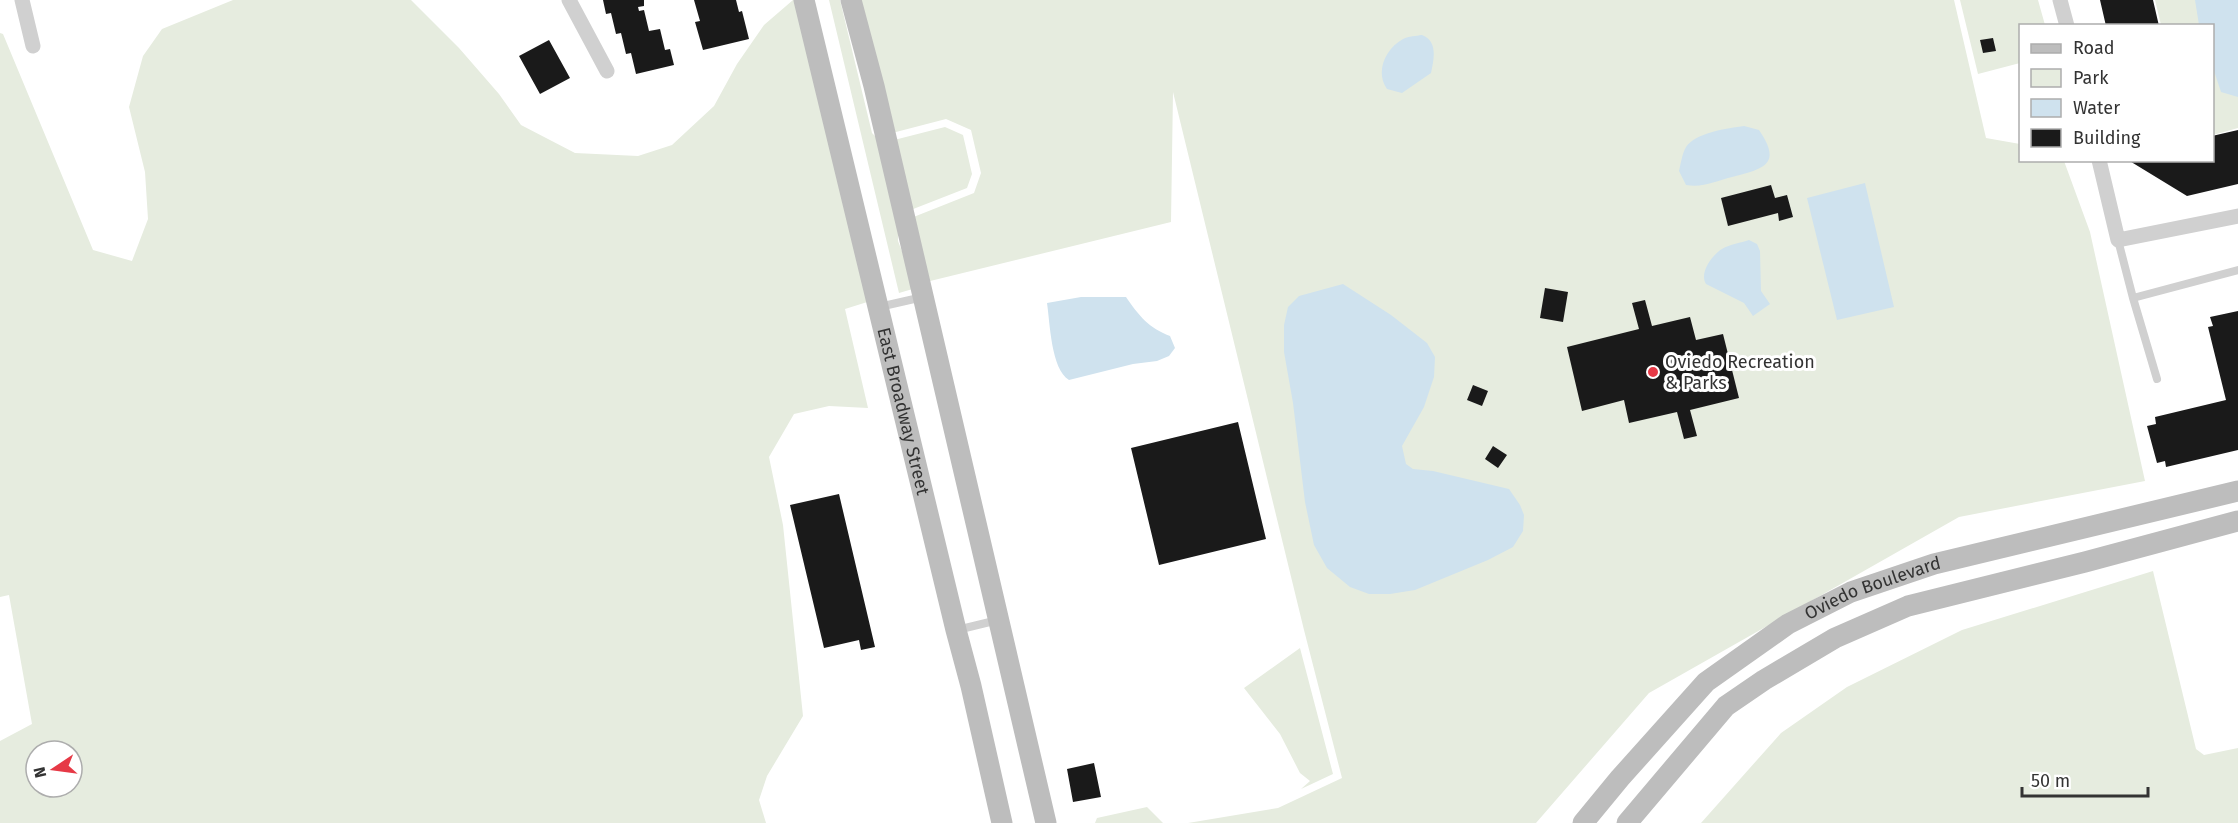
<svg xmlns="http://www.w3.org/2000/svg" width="2238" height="823" viewBox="0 0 2238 823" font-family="'Fira Sans',sans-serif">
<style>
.green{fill:#e6ecdf;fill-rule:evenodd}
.water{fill:#cfe2ee}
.building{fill:#1a1a1a}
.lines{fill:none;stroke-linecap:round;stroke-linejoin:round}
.lane{stroke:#d0d0d0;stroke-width:8}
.street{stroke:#d0d0d0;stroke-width:15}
.secondary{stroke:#bdbdbd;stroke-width:21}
.poi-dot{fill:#e63946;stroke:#fff;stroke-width:2}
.labels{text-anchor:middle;stroke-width:6;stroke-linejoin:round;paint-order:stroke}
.poi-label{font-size:18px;fill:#333;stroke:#fff;text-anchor:start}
.street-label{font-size:18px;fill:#333;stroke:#fff}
</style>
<rect width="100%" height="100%" fill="#fff"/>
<path class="green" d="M233,0H411L459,48L499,94L521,125L575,153L638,156L672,145L714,106L737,64L764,25L793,0H809L880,298L845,309L868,408L829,406L794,414L769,457L783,525L803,716L767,776L759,800L766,823H0V741L32,724L9,595L0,597V33L3,34L93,250L132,261L148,219L145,172L129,107L143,56L162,29ZM36,751H72V787H36Z
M829,0H840L872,133L875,136L898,139L945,127L963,135L972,174L967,188L903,213L898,218V241L916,288L899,293Z
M849,0H1954L1986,138L2020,144V160L2064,161L2090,232L2145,481L1959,517L1649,693L1536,823H1188L1278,808L1342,778L1304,630L1173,92L1171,222L922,283L906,220L974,193L981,173L971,130L946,119L896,132L879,129Z
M1960,0H2038L2045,25L2020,26V63L1978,74Z
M2155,0H2238V128L2213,135L2212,26L2161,25Z
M2153,571L2196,749L2204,755L2238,748V823H1701L1781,733L1847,687L1962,630Z
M1300,648L1333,774L1301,789L1310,781L1300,773L1280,734L1244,688Z
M1147,807L1163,823H1095L1097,818Z"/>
<path class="water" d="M2195,0H2238V97L2221,92L2213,68L2212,26L2199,25Z
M1422,35C1438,41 1434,59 1431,73L1402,93L1387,89C1375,72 1385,49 1403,39C1409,36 1416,36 1422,35Z
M1744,126L1759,130C1783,165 1763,169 1732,177C1716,181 1703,188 1686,185L1679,171C1681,163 1682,154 1686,147C1695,133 1728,128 1744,126Z
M1865,183L1894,307L1837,320L1807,198Z
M1749,240L1757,244L1760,251L1761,291L1770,304L1753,316L1744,303L1706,284C1699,273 1712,255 1722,249C1730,244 1741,243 1749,240Z
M1343,284L1391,315L1427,343L1435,357L1434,377L1424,407L1402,446L1406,464L1413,469L1433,471L1509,489L1520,505L1524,515L1523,531L1513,547L1488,560L1415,590L1390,594H1369L1350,587L1327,568L1314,545L1305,502L1293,403L1284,352V325L1288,307L1299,296Z
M1081,297H1126C1139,316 1149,328 1170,336L1175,348L1169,356L1157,361L1133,364L1069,380C1051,369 1050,323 1047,303Z"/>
<path class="building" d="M603,0H644V6L638,7L639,11L644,10L649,31L660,29L665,50L670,49L674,65L636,74L631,53L626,54L621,33L616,34L611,13L606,14Z
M694,0H736L739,12L742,11L749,39L703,50L695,22L700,21Z
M2100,0H2153L2159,26H2106Z
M1993,38L1996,51L1983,53L1980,40Z
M549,40L570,78L540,94L519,56Z
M2238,130V184L2187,196L2128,160H2212V136Z
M1771,185L1775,198L1787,195L1793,217L1779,221L1778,213L1728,226L1721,198Z
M1545,288L1568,292L1563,322L1540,318Z
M1645,300L1652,326L1690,317L1696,340L1723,334L1739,398L1690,410L1697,436L1684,439L1677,412L1629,423L1624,400L1582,411L1567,347L1639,329L1632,303Z
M2238,311V450L2166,467L2165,461L2157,463L2147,426L2156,424L2155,417L2226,400L2208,327L2213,326L2210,317Z
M1473,385L1488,391L1482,406L1467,400Z
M1238,422L1266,539L1159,565L1131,448Z
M1493,446L1507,455L1498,468L1485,459Z
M839,494L875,647L861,650L859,640L824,648L790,505Z
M1094,763L1101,797L1073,802L1067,769Z"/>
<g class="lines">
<path class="lane" d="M2118,240L2133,298L2238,270
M2133,298L2157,379
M879,307L923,297
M957,630L998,620"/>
<path class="street" d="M22,0L33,46
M569,0L607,71
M2060,0L2067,26
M2099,160L2118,240L2238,216"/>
<g class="secondary">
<path id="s1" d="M804,0L956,630L971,686L1002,823"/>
<path d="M851,0L874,86L1046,823"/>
<path id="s2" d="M1583,823L1620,778L1706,682L1788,624L1851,592L1934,564L2238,491"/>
<path d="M1627,823L1726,706L1764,680L1835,638L1908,606L2085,562L2238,521"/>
</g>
</g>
<circle class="poi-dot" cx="1653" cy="372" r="6"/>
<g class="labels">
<g class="poi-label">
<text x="1665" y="368">Oviedo Recreation<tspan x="1665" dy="21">&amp; Parks</tspan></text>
</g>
<g class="street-label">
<text dy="6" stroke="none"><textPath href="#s1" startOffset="423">East Broadway Street</textPath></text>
<text dy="6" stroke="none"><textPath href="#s2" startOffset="380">Oviedo Boulevard</textPath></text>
</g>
</g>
<rect x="2019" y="24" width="195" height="138" fill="#ffffff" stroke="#adadad" stroke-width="1.5"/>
<rect x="2031" y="44" width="30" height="9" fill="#bdbdbd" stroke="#adadad" stroke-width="1.5"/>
<text x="2073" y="54" font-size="18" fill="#333333">Road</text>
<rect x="2031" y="69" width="30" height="18" fill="#e6ecdf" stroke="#adadad" stroke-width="1.5"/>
<text x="2073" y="84" font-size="18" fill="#333333">Park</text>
<rect x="2031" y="99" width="30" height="18" fill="#cfe2ee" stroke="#adadad" stroke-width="1.5"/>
<text x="2073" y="114" font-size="18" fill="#333333">Water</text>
<rect x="2031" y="129" width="30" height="18" fill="#1a1a1a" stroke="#adadad" stroke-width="1.5"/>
<text x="2073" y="144" font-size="18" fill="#333333">Building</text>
<g transform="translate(54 769) rotate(257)"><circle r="28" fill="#ffffff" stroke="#adadad" stroke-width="1.5"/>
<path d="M0-4.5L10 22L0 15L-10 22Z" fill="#e63946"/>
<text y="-9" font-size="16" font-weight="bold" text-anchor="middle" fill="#333333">N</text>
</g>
<path d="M2022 787v9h126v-9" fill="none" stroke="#333333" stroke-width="3"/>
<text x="2031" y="787" font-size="18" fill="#333333" stroke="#ffffff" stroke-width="4.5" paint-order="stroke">50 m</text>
</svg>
